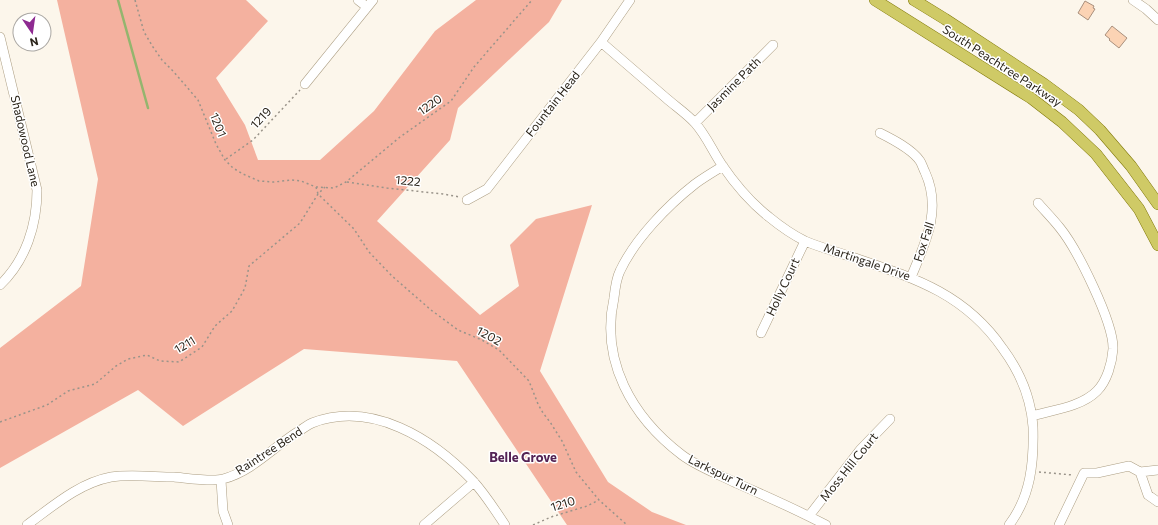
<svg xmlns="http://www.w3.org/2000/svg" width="1158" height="525" viewBox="0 0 1158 525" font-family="Commissioner,sans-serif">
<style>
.green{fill:#f4b19f}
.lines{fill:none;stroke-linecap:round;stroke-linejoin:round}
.stream{stroke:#94b56e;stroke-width:2.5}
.building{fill:#fbd3b4;stroke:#a9907d}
.minor-casing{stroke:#ac9e83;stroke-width:10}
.major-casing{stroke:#807809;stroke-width:12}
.path{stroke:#9a948a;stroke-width:1.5;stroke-dasharray:2 3;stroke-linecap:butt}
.minor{stroke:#fff;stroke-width:9}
.major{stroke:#cfca66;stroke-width:11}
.labels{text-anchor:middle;stroke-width:3;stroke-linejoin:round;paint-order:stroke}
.street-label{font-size:12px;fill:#2a241a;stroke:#fff}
.neighbourhood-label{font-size:13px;font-weight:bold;fill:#542455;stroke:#fff}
</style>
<rect width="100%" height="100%" fill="#fcf6eb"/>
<path class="green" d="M57,0H246L268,21L216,78L245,125L258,160H320L374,111L435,31L476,0H562L549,22L458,108L450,140L377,221L480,315L519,286L510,245L536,219L592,205L540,371L608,482L652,512L686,525H567L457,361L304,349L183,426L138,390L0,468V348L81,286L98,179Z"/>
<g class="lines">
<path class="stream" d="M118,0L148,108"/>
</g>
<path class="building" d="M1085,1L1094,6L1093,8L1095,9L1088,20L1078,13Z
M1112,26L1127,38L1119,48L1109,40L1110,39L1105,35Z"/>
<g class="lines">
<defs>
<path id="minor" d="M358,0L367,7
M1133,0L1146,9L1158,20
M0,37L37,190C37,225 26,260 0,285
M601,42C623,61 644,79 666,98C675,106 687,114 695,123C706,135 713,152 722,165C735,184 751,203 769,217C780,226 793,235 805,241C819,247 834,251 849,256C911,277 964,292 1003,349C1020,372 1031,399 1033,427C1034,462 1031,496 1009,525
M305,84L373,0
M695,123L773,45
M880,133C892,139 912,149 920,161C922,164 923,168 925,172C942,209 926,242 911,277
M723,166C713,172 703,178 695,184C667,206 635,239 620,271C616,279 615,289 614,298C600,361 632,417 682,455C698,467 718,474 736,483C766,496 797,510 826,525
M467,200L487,189L601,42L630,0
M761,333L805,241
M1032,416C1053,410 1081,407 1097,391C1107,381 1112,363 1113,349C1114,323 1077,249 1060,228C1053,219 1045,211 1038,203
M1140,472L1158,470
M221,480L223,511L228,525
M809,516L860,450L890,419
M27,525C53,506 79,483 111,477C129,474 156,477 174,477C186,478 213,482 223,479C253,471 273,447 299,431C303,429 307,425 312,423C372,400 433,439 473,481C485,494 495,510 505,525
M424,525L474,482
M1059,525L1084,473H1097L1129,466L1140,472L1148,495L1158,502"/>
<path id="major" d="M875,0L1031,98L1062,122L1096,154L1139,209L1158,245
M914,0L945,19L1044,84L1079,110L1100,130L1131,166L1158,204"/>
</defs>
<use href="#minor" class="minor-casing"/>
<use href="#major" class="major-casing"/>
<path class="path" d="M135,0L144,32L153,47L162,60L173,71L198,100L216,144L225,160L233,168L243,174L259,181L274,182L291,180L301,181L316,187L334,188L346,182L400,137L451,101L474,67L532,0
M226,159L253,140L300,90
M347,182L387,188L443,194L460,197
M316,187L318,194L354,229L369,252L392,276L431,310L458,330L482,340L499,350L529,381L538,404L543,413L550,422L562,441L576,472L599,500L627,525
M0,422L47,405L68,391L95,384L116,366L128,359L147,355L160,361L179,362L202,347L215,326L232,311L245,288L249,266L300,223L318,194L325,187
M1039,472L1073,475
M533,525L551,517L587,506L599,500"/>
<use href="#minor" class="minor"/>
<use href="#major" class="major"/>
</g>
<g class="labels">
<g class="street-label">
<text transform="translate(1002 66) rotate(33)" y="4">South Peachtree Parkway</text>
<text transform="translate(734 84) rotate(-45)" y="4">Jasmine Path</text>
<text transform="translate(553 104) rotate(-52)" y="4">Fountain Head</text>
<text transform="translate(430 105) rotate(-35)" y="4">1220</text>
<text transform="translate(261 118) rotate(-47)" y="4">1219</text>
<text transform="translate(218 125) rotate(68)" y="4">1201</text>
<text transform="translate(25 141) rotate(77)" y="4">Shadowood Lane</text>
<text transform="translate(408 181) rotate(6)" y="4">1222</text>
<text transform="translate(924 242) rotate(-72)" y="4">Fox Fall</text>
<text transform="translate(867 262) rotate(19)" y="4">Martingale Drive</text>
<text transform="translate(783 287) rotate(-65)" y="4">Holly Court</text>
<text transform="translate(489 336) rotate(29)" y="4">1202</text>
<text transform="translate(185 345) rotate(-31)" y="4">1211</text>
<text transform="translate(269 451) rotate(-33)" y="4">Raintree Bend</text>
<text transform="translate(849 467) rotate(-51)" y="4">Moss Hill Court</text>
<text transform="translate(723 475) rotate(26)" y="4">Larkspur Turn</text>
<text transform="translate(563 504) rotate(-17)" y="4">1210</text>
</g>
<g class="neighbourhood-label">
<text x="523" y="462">Belle Grove</text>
</g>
</g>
<g transform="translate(32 32) rotate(167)"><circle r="19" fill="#ffffff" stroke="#aaa7a3"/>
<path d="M0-3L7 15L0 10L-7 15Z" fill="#8e2a91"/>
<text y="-6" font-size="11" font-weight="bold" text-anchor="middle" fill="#2a241a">N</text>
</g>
</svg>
